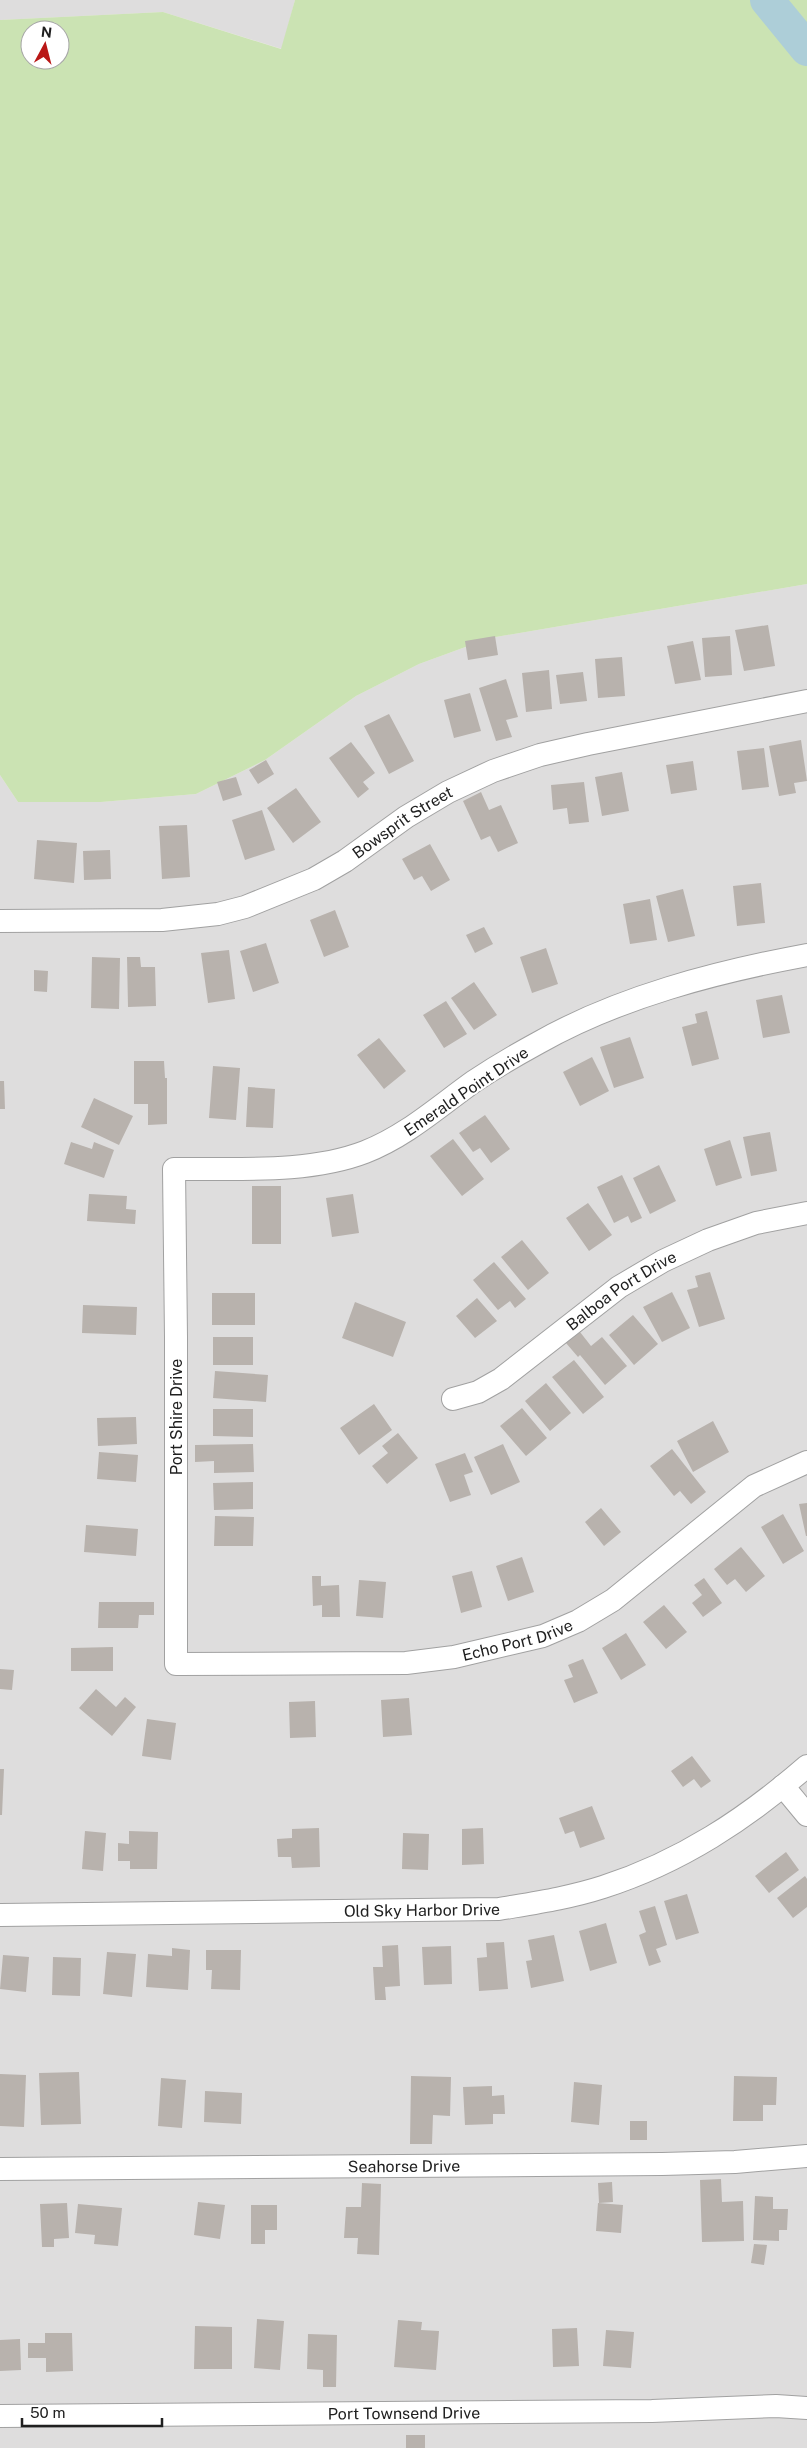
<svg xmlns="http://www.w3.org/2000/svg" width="807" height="2448" viewBox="0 0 807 2448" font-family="'Public Sans',sans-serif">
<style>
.residential{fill:#dedddd}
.grass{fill:#cbe3b3;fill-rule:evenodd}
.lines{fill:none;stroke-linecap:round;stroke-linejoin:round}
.river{stroke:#adced8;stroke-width:34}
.building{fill:#b8b2ad}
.minor-casing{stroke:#a1a1a1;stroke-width:24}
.minor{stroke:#fff;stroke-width:22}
.labels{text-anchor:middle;stroke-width:4;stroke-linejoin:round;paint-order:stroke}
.street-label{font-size:16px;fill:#202020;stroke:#fff}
</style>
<rect width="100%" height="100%" fill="#efede7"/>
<path class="residential" d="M0,0H295L282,49L163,12L0,20Z
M807,584V2448H0V775L18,802H101L196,794L265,760L356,696L419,664L490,638Z"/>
<path class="grass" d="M295,0H807V584L490,638L419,664L356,696L265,760L196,794L101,802H18L0,775V20L163,12L281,49ZM30,30H60V60H30Z"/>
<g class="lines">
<path class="river" d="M767,0L807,49"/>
</g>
<path class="building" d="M768,625L775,666L744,671L735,630Z
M495,636L498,655L468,660L465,641Z
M730,636L732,675L705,677L702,638Z
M693,641L701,680L675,684L667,646Z
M622,657L625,696L598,698L595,659Z
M549,670L552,709L526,712L522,673Z
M583,672L587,701L560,704L556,675Z
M506,679L518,717L506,720L512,737L496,741L479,688Z
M470,693L481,731L454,738L444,700Z
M389,714L414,761L389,774L364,726Z
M801,740L807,781L794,783L796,793L779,796L769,746Z
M351,742L375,773L363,782L369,789L358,798L329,758Z
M764,748L769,787L742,790L737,751Z
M266,760L274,774L258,784L249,770Z
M693,761L697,790L671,794L666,765Z
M622,772L629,811L602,816L595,777Z
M236,777L242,795L223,801L217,782Z
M584,782L589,822L569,824L567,808L553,810L551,785Z
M296,788L321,822L293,843L267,808Z
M481,792L489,810L501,805L518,843L498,852L490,836L481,840L463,801Z
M262,810L275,850L245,860L232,820Z
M187,825L190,877L162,879L159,826Z
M37,840L77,843L74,883L34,879Z
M430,844L450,880L431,891L422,876L414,880L402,859Z
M110,850L111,879L84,880L83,851Z
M761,883L765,923L737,926L733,886Z
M683,889L695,936L668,942L656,896Z
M650,899L657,940L630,944L623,904Z
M335,910L349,947L324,957L310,920Z
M484,927L493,944L475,953L466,935Z
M266,943L279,983L253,992L240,951Z
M546,948L558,984L532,993L520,957Z
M229,950L235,999L208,1003L201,953Z
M92,957L120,958L119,1009L91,1008Z
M127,957H140L141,967H155L156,1006L128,1007Z
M34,970L48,971L47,992L34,991Z
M474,982L497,1015L474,1030L451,998Z
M782,995L790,1033L763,1038L756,1000Z
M446,1001L467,1034L444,1048L423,1015Z
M707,1011L719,1059L692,1066L682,1027L697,1023L695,1014Z
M630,1037L644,1078L614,1088L600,1047Z
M379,1038L406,1071L384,1089L357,1055Z
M592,1057L609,1091L580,1106L563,1072Z
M134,1061H164L165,1078H167V1124L148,1125V1104H134Z
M213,1066L240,1068L236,1120L209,1118Z
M0,1081H4L5,1109H0Z
M248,1087L275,1089L273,1128L246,1127Z
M94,1098L133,1116L119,1145L81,1127Z
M485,1115L510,1149L491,1163L480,1148L473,1152L459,1133Z
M770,1132L777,1171L751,1176L743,1137Z
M453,1139L484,1179L462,1196L430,1156Z
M730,1140L742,1178L716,1186L704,1149Z
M71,1142L92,1149L94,1142L114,1150L104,1178L64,1164Z
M659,1165L676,1201L650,1214L633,1178Z
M622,1175L642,1218L631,1223L628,1216L614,1223L597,1187Z
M252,1186H281V1244H252Z
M89,1194L127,1196L126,1209L136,1210L135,1224L87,1221Z
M353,1194L359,1233L332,1237L326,1198Z
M588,1203L612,1235L589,1251L566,1218Z
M522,1240L549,1273L528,1290L501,1257Z
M494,1262L526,1299L515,1308L510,1301L498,1310L473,1280Z
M710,1272L725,1319L699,1327L687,1290L698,1287L695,1276Z
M672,1292L690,1328L662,1342L643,1307Z
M212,1293H255V1325H212Z
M477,1298L497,1321L475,1338L456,1316Z
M355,1302L406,1322L393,1357L342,1338Z
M83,1305L137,1307L136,1335L82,1333Z
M633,1315L658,1344L634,1365L609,1335Z
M580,1332L591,1346L602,1337L627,1366L605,1385L580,1355L578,1357L566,1343Z
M213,1337H253V1365H213Z
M574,1360L604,1397L583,1414L552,1377Z
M215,1371L268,1375L266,1402L213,1398Z
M546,1383L571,1413L550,1431L525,1401Z
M374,1404L392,1430L359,1455L340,1428Z
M522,1408L547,1438L526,1456L500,1426Z
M213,1409H253V1437L213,1436Z
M136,1417L137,1444L98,1446L97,1418Z
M713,1421L729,1452L693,1472L677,1441Z
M398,1433L418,1458L387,1484L372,1466L388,1453L382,1446Z
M253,1444L254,1472L214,1473V1461L195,1462V1445Z
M503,1444L520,1482L491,1495L474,1457Z
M672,1449L706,1492L691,1504L680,1491L674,1496L650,1466Z
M99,1452L138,1455L136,1482L97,1479Z
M465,1453L473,1472L464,1475L471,1495L450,1502L435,1464Z
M253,1482V1509L214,1510L213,1483Z
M807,1503V1536H806L799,1504Z
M601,1508L621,1532L604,1546L585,1522Z
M783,1514L804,1551L783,1564L761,1527Z
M215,1516L254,1517L253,1546H214Z
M86,1525L138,1529L136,1556L84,1552Z
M741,1547L765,1576L746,1592L735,1579L727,1585L714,1569Z
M522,1557L534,1592L508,1601L496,1566Z
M472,1571L482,1607L461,1613L452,1576Z
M312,1576H321V1586L339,1585L340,1617H322V1605L313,1606Z
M704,1578L722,1603L703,1617L692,1603L702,1595L694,1585Z
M359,1580L386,1582L383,1618L356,1616Z
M99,1602H154V1615H139L138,1628H98Z
M664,1605L687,1632L666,1649L643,1622Z
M626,1633L646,1665L621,1680L602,1648Z
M113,1647V1671H71V1648Z
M583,1659L598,1693L574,1703L564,1680L573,1677L568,1665Z
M0,1669L14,1670L12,1690L0,1689Z
M96,1689L116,1707L125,1697L136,1707L112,1736L79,1708Z
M409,1698L412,1735L383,1737L381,1700Z
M315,1701L316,1737L290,1738L289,1702Z
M147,1719L176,1723L171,1760L142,1756Z
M692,1756L711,1781L701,1788L694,1779L683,1787L671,1771Z
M0,1769H4L2,1815H0Z
M592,1806L605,1839L580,1848L574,1831L565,1834L559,1818Z
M319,1828L320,1867L292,1868L291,1857H278L277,1839L292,1838V1829Z
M483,1828L484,1864L462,1865V1829Z
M85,1831L106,1833L103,1871L82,1869Z
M129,1831L158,1832L157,1869H130V1861H118V1843L129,1844Z
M403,1833L429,1834L428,1870L402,1869Z
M786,1852L799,1870L769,1893L755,1876Z
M805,1876L807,1879V1907L793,1918L777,1898Z
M687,1894L699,1933L676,1940L664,1901Z
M655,1906L667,1945L656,1949L661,1962L649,1966L639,1935L646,1932L639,1911Z
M606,1923L617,1963L590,1971L579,1931Z
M554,1935L564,1981L531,1988L526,1961L532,1960L528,1940Z
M504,1942L508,1989L479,1991L477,1958L487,1957L486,1943Z
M398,1945L400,1986L385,1987L386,2000H375L373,1967H383L382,1946Z
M451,1946L452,1984L424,1985L422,1947Z
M172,1948L190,1950L188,1990L146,1987L148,1954L172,1956Z
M206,1950H241L240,1990L211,1989L212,1970H206Z
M107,1952L136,1954L132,1997L103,1994Z
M3,1955L29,1957L26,1992L0,1989Z
M53,1957L81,1958L80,1996L52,1995Z
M79,2072L81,2124L41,2125L39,2073Z
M0,2074L26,2075L24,2127L0,2126Z
M411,2076L451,2077L450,2116L433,2115L432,2144H410Z
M734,2076L777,2077L776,2105H763V2121H733Z
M161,2078L186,2080L182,2128L158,2126Z
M574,2082L602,2085L599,2125L571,2122Z
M492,2086V2096L504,2095L505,2114H493V2124L465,2125L463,2087Z
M205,2091L242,2093L241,2124L204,2122Z
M630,2121H647V2140H630Z
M721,2179L722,2202L743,2201L744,2241L702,2242L700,2180Z
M612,2182L613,2202L599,2203L598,2183Z
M362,2183L381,2184L379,2255L357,2254L358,2238H344L346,2207H361Z
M755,2196L773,2197V2209H788L787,2230H779V2241L753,2240Z
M198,2202L225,2205L220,2239L194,2235Z
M67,2203L69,2238L54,2239V2247H42L40,2204Z
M598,2203L623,2205L621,2233L596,2231Z
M78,2204L122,2208L118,2246L94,2244L95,2235L75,2233Z
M251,2205H277V2230H265V2244H251Z
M754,2244L767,2245L764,2265L751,2263Z
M257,2319L284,2321L280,2370L254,2368Z
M398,2320L422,2322L421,2330L439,2331L436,2370L394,2367Z
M195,2326L232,2327V2369H194Z
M577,2328L579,2366L553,2367L552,2329Z
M606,2330L634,2332L631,2368L603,2366Z
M45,2333H72L73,2371L46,2372V2358H28V2343H45Z
M308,2334L337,2335L336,2387H323V2370L307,2369Z
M20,2339L21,2370L0,2371V2340Z
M406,2435H425V2448H406Z"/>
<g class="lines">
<defs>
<g id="minor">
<path id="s1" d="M0,921L162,920L218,914L245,907L314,879L345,861L406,817L448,792L493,771L540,755L588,744L807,701"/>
<path id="s2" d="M807,955C716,972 619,997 538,1043C516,1055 494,1068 473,1082C438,1107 406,1136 365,1152C308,1174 235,1168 174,1169L176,1337V1664L406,1663L454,1657L543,1636L578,1621L613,1600L754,1486L807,1462"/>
<path id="s3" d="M453,1399L478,1392L501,1379L619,1287L663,1261L708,1240L756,1223L807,1213"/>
<path d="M783,1786L807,1815"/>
<path id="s4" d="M0,1915L499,1909C534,1903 569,1898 603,1887C681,1862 746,1819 807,1766"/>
<path id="s5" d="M0,2169L662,2164L735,2162L807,2156"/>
<path id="s6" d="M0,2416L652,2411L776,2406L807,2408"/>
</g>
</defs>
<use href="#minor" class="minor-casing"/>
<use href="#minor" class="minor"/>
</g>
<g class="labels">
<g class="street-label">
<text dy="6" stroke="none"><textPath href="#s1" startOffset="426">Bowsprit Street</textPath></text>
<text transform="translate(466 1091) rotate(-34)" y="6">Emerald Point Drive</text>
<text dy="6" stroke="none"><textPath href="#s3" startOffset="202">Balboa Port Drive</textPath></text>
<text transform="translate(176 1417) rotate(-90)" y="6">Port Shire Drive</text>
<text dy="6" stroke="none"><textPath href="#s2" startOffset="1521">Echo Port Drive</textPath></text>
<text dy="6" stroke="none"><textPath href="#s4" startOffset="422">Old Sky Harbor Drive</textPath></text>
<text dy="6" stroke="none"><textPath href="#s5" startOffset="404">Seahorse Drive</textPath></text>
<text dy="6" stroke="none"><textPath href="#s6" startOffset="404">Port Townsend Drive</textPath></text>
</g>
</g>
<g transform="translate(45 45) rotate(7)"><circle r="24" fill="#ffffff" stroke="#a6a6a6"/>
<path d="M0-4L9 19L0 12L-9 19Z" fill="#b91716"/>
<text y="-8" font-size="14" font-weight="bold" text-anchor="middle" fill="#202020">N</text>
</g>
<path d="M22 2418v8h140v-8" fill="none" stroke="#202020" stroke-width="2.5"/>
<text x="30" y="2418" font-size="15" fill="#202020" stroke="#ffffff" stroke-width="4" paint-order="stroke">50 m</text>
</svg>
